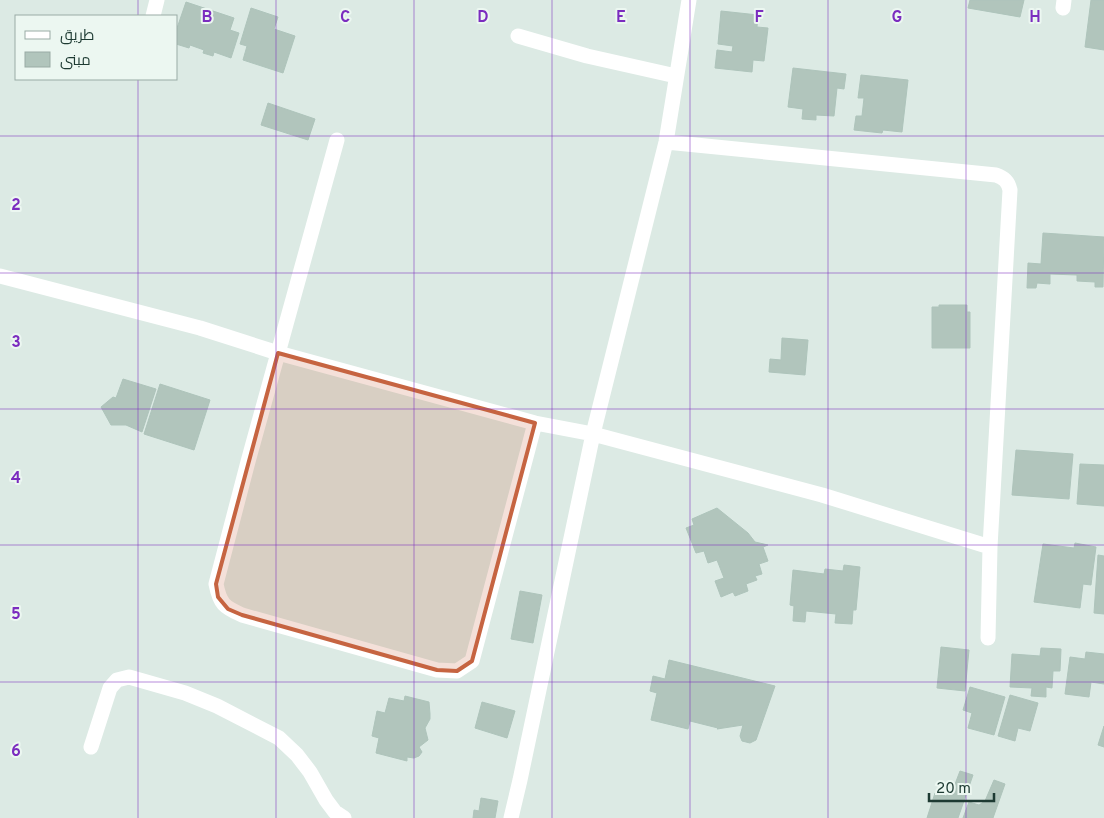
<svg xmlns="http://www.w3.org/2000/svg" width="1104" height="818" viewBox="0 0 1104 818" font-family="Overpass,Cairo,sans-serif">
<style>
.building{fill:#b1c5bc;stroke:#aec4bb}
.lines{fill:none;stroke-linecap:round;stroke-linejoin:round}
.minor{stroke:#fff;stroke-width:15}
.marked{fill:#c66441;fill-opacity:0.2;stroke:#c66441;stroke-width:4;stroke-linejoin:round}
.grid{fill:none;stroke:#7b2cbf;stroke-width:1;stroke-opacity:0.55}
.grid-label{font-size:16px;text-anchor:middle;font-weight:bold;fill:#7b2cbf;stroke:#ecf7f1;stroke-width:4;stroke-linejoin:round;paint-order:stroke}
</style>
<rect width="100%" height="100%" fill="#dceae4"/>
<path class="building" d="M970,0H1024L1020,17L968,8Z
M1091,0H1104V50L1085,47Z
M186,2L234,18L230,30L239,33L231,58L214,52L213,56L203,53L204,50L190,45L189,48L176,44V31Z
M251,8L278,17L274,29L295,36L283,73L243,60L247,46L240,44Z
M721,11L758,15L757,27L768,28L764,61L753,60L752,72L715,68L717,50L732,52L733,46L718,44Z
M793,68L846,74L844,89L837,88L834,116L816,115V120L802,119L803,109L788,107Z
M861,75L908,80L902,132L883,130L882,133L854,130L856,116H862L864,98H858Z
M268,103L315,119L308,140L261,125Z
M1043,233L1104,237L1103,287H1095V282L1077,281V275L1050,274V284L1037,283L1036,288H1027L1028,263L1041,264Z
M939,305H967V312H970V348H932V307H939Z
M782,338L808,340L805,375L769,372L770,359L781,360Z
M123,379L156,389L142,432L126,425H111L101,407L113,397L116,398Z
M160,384L210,400L194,450L144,434Z
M1016,450L1073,454L1069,499L1012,495Z
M1080,464L1104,465V506L1077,504Z
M717,508L748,533L755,542L768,545L763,547L768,561L759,564L762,574L755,576L757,580L746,584L748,591L735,596L733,592L721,597L715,581L724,578L717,560L708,563L704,551L696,553L686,528L694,525L692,519Z
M1075,543L1096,547L1091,585L1083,584L1080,608L1034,602L1043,544L1074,548Z
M1098,555L1104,556V614L1094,613Z
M844,565L860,567L856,610H853L852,624L835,623L836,614L806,611L805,622L793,621L794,606L790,605L793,570L824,574L825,569L843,571Z
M520,591L542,595L533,643L511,639Z
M941,647L969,650L965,691L937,688Z
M1041,648L1061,649L1060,671H1053L1052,688L1046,687V697L1031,696L1032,688L1010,687L1012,654L1040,656Z
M1086,652L1104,654V684L1091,682L1089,697L1065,694L1070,657L1085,659Z
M669,660L775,686L756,740L750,743L742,741L740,736L743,725L717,729L718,728L690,721L688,729L651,720L657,693L650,691L653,676L665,679Z
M970,687L1005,697L994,735L968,728L972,713L963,710Z
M1010,695L1038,703L1030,731L1018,728L1015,741L998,736Z
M405,696L429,702L430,714V719L425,728L428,740L419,747L422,752L419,756L414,758L407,757V761L376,753L379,738L372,736L377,711L385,713L389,698L404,701Z
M482,702L515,711L507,738L475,728Z
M1104,726V747L1098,745Z
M960,771L973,775L958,818H927L935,793L946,796L952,792Z
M994,780L1005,784L993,818H963L969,802L979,805L985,801Z
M481,798L498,801L495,818H473L474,810L479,811Z"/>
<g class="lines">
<path class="minor" d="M1063,8L1064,0
M153,16L157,0
M518,36L587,56L676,76
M337,140L249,458L216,584C220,604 224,607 242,615L437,670L457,671L472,661L535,423
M666,142L996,175C1004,178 1008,181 1010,190L990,547L988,638
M0,276L200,328L278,353L535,423L593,434L822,495L990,547
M91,747L110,688L117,680L129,677L185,693L217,706L279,738L297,755L310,772L326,800L335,812L344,818
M511,818L520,780L593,434L666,142L689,0"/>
</g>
<path class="marked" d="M278,353L535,423L472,661L457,671L437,670L242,615L228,609L218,597L216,584Z"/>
<path class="grid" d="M138,0V16M276,0V818M414,0V818M552,0V818M690,0V818M828,0V818M966,0V818M138,79V818M0,136H1104M0,273H1104M0,409H1104M0,545H1104M0,682H1104"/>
<g class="grid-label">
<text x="207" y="22">B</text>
<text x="345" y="22">C</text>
<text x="483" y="22">D</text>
<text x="621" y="22">E</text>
<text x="759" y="22">F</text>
<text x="897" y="22">G</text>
<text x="1035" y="22">H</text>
<text x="16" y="210">2</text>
<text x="16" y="347">3</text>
<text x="16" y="483">4</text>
<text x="16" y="619">5</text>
<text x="16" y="756">6</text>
</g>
<rect x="15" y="15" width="162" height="65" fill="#ecf7f1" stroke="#99aba5"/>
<rect x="25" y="31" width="25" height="8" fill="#ffffff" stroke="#99aba5"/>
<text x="60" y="40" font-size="15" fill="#1d3a32">طريق</text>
<rect x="25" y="52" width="25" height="15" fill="#b1c5bc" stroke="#99aba5"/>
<text x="60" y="65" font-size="15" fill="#1d3a32">مبنى</text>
<path d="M929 793v8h65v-8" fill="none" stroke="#1d3a32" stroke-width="2.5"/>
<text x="936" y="793" font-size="15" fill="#1d3a32" stroke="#ecf7f1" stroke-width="4" paint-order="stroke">20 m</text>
</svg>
